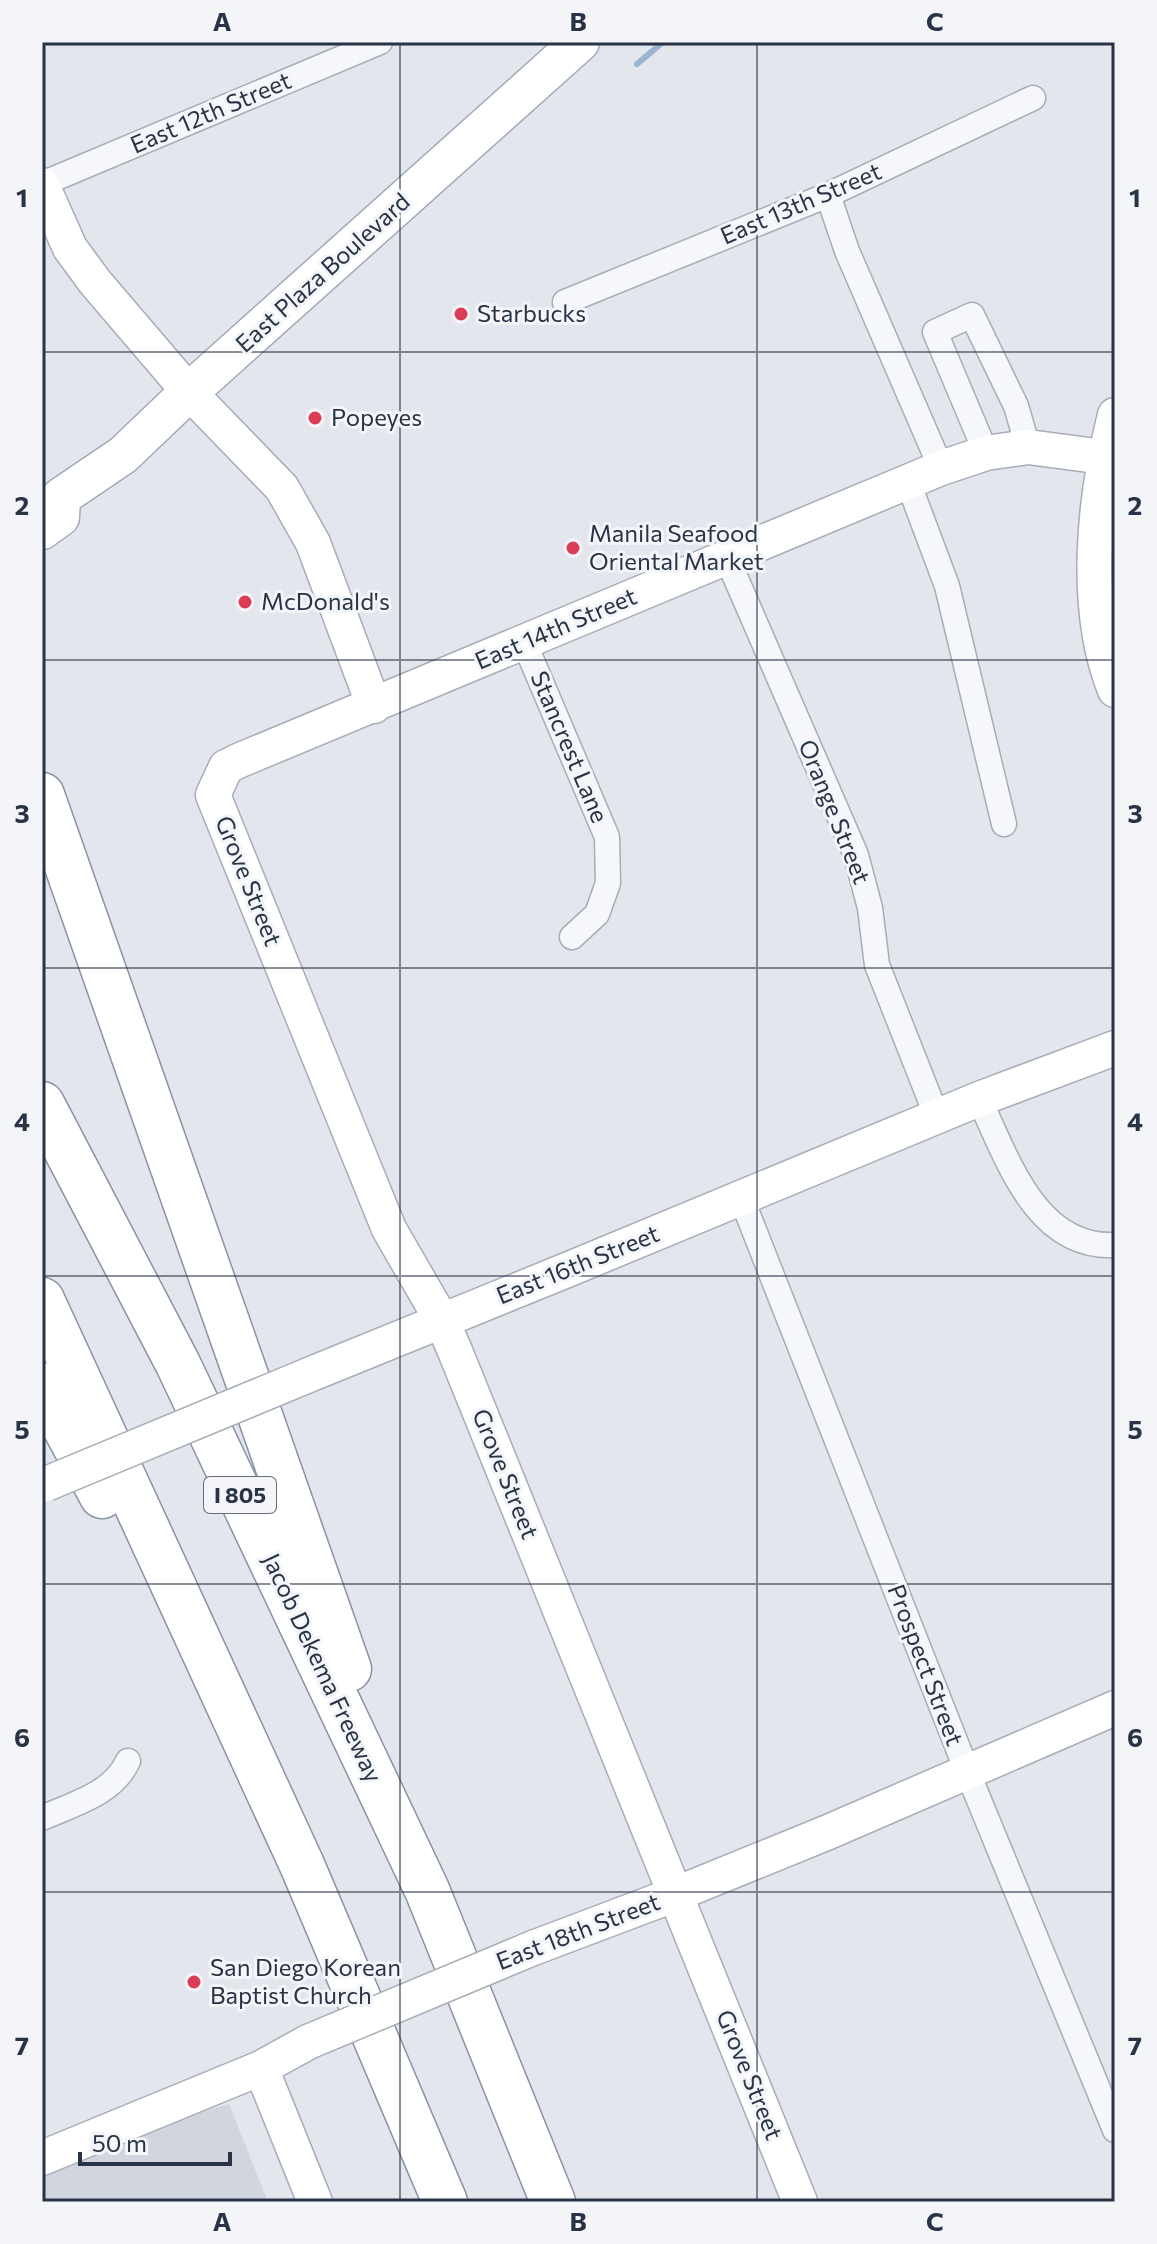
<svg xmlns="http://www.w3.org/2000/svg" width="1157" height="2244" viewBox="0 0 1157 2244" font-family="Commissioner,sans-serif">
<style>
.built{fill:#d1d5de}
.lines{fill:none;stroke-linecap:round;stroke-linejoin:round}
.stream{stroke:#9bb4cf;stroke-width:6}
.street-casing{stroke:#a7adb7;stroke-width:27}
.secondary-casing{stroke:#a7adb7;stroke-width:37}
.primary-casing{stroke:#a1aab9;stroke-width:41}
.highway-casing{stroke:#8993a4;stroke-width:47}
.street{stroke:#f6f7fa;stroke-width:24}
.secondary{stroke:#fff;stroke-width:34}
.primary{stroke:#fff;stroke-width:38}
.highway{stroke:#fff;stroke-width:44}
.secondary-bridge-casing{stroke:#a7adb7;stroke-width:37;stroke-linecap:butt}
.secondary-bridge{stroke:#fff;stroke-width:34}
.grid{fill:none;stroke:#293346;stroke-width:2;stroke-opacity:0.55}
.poi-dot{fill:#db3e54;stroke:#f3f5f9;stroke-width:3}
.labels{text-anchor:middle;stroke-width:6;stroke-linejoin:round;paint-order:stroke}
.shield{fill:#f3f5f9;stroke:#666d7c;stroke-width:2}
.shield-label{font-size:22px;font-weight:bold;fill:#293346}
.street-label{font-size:24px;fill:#293346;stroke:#f3f5f9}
.poi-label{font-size:24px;fill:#293346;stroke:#f3f5f9;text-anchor:start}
.neatline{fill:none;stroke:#293346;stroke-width:3}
.grid-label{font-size:26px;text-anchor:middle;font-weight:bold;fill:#293346}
</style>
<rect width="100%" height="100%" fill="#e3e6ec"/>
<path class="built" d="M229,2104L268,2202H42V2175L195,2114Z"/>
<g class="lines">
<path class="stream" d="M637,64L663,42"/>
<defs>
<path id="street" d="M42,184L380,42
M828,195L847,251L941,468
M565,302L828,195L1033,98
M986,453L935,332L972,315L1016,406L1028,447
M908,482L947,586L1004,824
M727,558L856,855L870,908L877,965L937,1117
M524,642L607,837L608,883L597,914L572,937
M979,1099C1007,1157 1035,1249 1115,1245
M741,1197L967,1771L1115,2130
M42,1818C73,1804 113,1794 128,1761"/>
<path id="secondary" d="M42,185L70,248L95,282L189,392L282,488L313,543L374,706
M1115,415C1094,498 1082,608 1115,690
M316,1372L567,1270L979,1099L1115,1048
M533,1948L676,1894L826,1833L1115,1708
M261,2068L315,2202
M42,2158L261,2068L308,2042
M800,2202L455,1351L441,1319L389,1229L213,795L226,767L238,761L941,468L986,453L1028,447L1104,457"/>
<path id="primary" d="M61,497L123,455L189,392L580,42
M42,530L60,517L61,497"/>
<path id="highway" d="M42,795L349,1669
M42,1104L178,1364L427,1890L553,2202
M42,1300L302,1865L445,2202
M42,1385L102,1496"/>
</defs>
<use href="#street" class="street-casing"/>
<use href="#secondary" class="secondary-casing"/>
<use href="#primary" class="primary-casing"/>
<use href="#highway" class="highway-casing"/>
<use href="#street" class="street"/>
<use href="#secondary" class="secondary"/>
<use href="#primary" class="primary"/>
<use href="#highway" class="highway"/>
<defs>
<path id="secondary-bridge" d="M46,1484L316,1372
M308,2042L533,1948"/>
</defs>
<use href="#secondary-bridge" class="secondary-bridge-casing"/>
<use href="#secondary-bridge" class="secondary-bridge"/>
</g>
<path class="grid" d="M400,42V2202M757,42V2202M42,352H1115M42,660H1115M42,968H1115M42,1276H1115M42,1584H1115M42,1892H1115"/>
<g class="poi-dot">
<circle cx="461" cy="314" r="8"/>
<circle cx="315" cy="418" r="8"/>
<circle cx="573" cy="548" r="8"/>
<circle cx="245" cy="602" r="8"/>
<circle cx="194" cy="1982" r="8"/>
</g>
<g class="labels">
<rect class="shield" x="204" y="1477" width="72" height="36" rx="6"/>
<g class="shield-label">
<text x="240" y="1503">I 805</text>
</g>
<g class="street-label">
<text transform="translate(211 113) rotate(-23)" y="8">East 12th Street</text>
<text transform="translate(801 204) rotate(-23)" y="8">East 13th Street</text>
<text transform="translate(323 273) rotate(-42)" y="8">East Plaza Boulevard</text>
<text transform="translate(556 629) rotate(-23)" y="8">East 14th Street</text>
<text transform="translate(569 747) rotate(67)" y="8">Stancrest Lane</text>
<text transform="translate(834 812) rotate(68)" y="8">Orange Street</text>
<text transform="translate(248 881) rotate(68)" y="8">Grove Street</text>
<text transform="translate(578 1265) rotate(-22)" y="8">East 16th Street</text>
<text transform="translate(505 1474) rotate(68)" y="8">Grove Street</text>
<text transform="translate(925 1665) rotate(69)" y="8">Prospect Street</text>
<text transform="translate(322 1668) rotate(65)" y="8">Jacob Dekema Freeway</text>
<text transform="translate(578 1932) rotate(-21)" y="8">East 18th Street</text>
<text transform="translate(749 2075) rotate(68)" y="8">Grove Street</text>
</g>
<g class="poi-label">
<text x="477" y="322">Starbucks</text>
<text x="331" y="426">Popeyes</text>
<text x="589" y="542">Manila Seafood<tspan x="589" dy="28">Oriental Market</tspan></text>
<text x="261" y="610">McDonald's</text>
<text x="210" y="1976">San Diego Korean<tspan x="210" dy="28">Baptist Church</tspan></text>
</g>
</g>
<rect width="1157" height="2244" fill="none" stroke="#f3f5f9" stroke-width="88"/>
<path d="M80 2152v12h150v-12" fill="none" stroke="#293346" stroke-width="4"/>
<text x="92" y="2152" font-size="24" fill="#293346" stroke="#f3f5f9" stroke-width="6" paint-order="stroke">50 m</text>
<rect x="44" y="44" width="1069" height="2156" class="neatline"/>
<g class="grid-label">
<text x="222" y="31">A</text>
<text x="578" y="31">B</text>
<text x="935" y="31">C</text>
<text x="22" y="207">1</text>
<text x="1135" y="207">1</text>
<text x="22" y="515">2</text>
<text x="1135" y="515">2</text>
<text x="22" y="823">3</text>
<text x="1135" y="823">3</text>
<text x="22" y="1131">4</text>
<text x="1135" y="1131">4</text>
<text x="22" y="1439">5</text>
<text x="1135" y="1439">5</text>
<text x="22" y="1747">6</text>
<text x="1135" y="1747">6</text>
<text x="22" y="2055">7</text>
<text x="1135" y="2055">7</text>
<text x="222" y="2231">A</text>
<text x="578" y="2231">B</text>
<text x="935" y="2231">C</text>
</g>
</svg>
